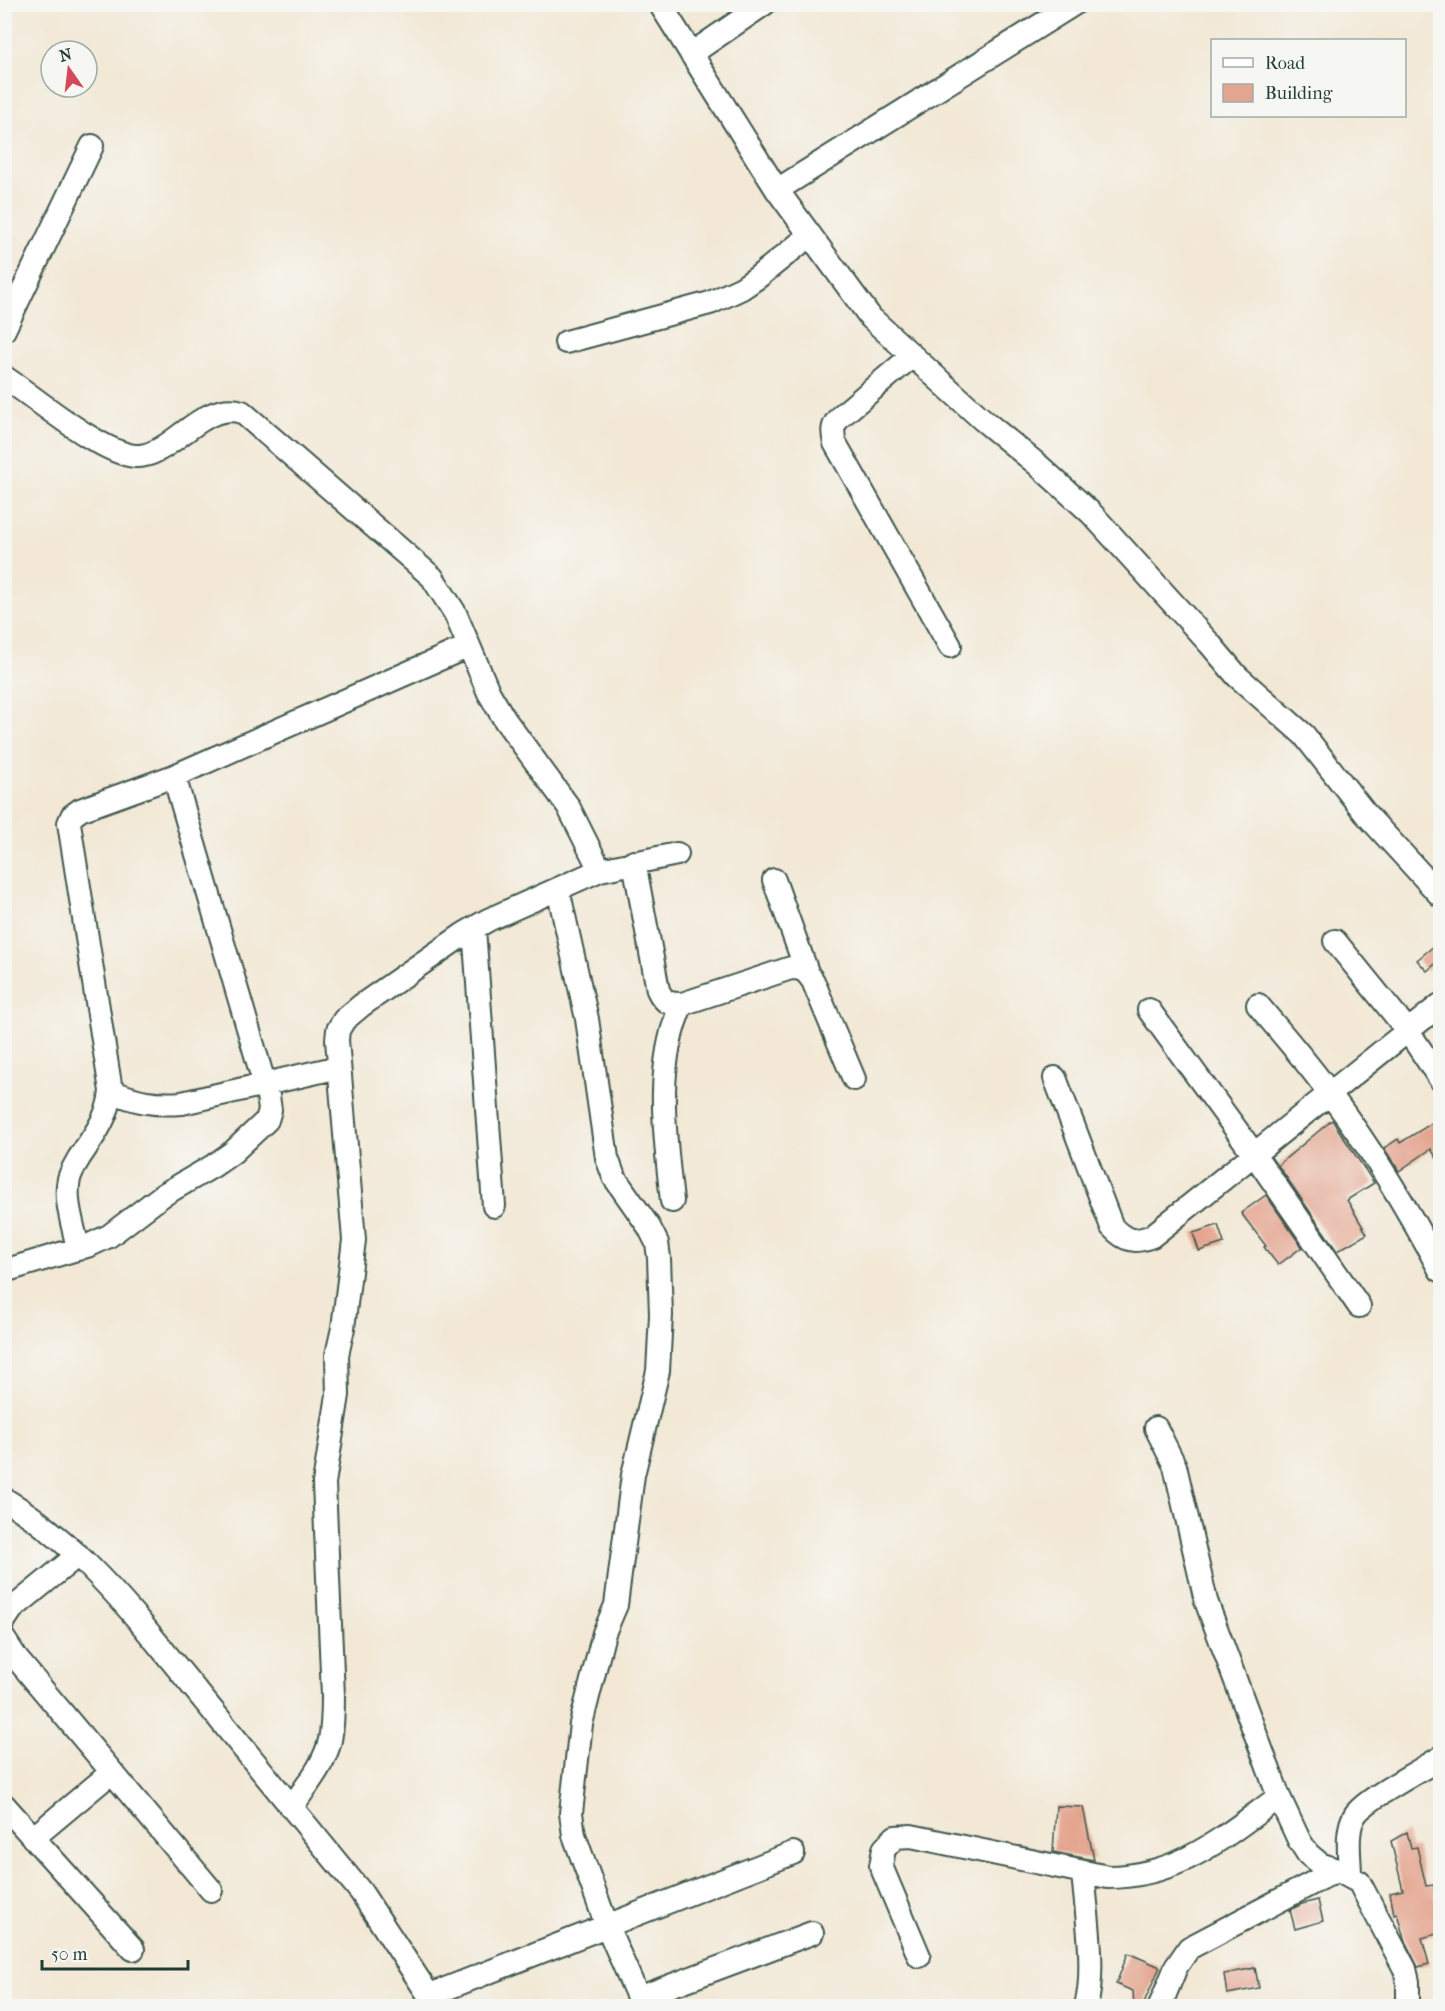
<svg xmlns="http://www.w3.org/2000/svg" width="1445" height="2011" viewBox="0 0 1445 2011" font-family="'IM FELL French Canon',serif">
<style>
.building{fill:#e4a590}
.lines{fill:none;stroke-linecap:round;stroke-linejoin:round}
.minor-casing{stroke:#3f574c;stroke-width:26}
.minor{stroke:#fff;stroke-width:22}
</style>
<rect width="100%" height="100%" fill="#f6f6f2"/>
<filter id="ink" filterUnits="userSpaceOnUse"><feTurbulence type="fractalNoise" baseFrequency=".0167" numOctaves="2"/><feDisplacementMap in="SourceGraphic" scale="12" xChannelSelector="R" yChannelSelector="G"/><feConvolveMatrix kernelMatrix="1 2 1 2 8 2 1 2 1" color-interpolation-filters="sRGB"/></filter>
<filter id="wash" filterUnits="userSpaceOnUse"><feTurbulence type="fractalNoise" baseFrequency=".008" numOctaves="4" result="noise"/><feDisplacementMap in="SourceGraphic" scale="24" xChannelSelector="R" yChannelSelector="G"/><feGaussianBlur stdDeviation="1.35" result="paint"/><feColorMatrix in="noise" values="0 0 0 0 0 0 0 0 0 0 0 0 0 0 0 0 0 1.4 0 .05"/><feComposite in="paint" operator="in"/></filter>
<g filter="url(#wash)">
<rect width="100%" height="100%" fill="#f2e8d5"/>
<g id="blocks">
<path class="building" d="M1440,941V960L1427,971L1417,960Z
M1440,1118V1163L1431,1149L1399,1171L1384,1148L1398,1139L1400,1143Z
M1332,1120L1374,1183L1347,1200L1367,1234L1337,1251L1278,1165Z
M1266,1195L1302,1247L1278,1265L1264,1247L1266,1246L1241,1213Z
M1218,1225L1224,1243L1199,1251L1193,1233Z
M1056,1806L1083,1807L1094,1860L1053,1852Z
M1407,1832L1411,1848L1417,1847L1426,1886L1434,1885L1440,1915V1933L1422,1938L1429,1964L1418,1967L1404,1939L1397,1913L1394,1914L1390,1893L1403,1890L1391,1841Z
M1318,1900L1323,1921L1295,1929L1290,1910L1302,1904Z
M1128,1953L1160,1967L1142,2007H1134L1133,1991L1116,1984Z
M1255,1968L1259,1988L1227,1994L1224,1974Z"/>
</g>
</g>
<g filter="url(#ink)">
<use href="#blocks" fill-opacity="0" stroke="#3f574c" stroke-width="1.5"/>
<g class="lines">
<defs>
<path id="minor" d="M660,4L777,190L871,318L983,420L1038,465L1091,513L1210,644L1237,676L1304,735L1365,813L1440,895
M691,54L764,4
M777,190L1074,4
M4,330L92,146
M566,342L710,303L742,288L758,277L809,236
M912,356L841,416C832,425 832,431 835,443L950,646
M4,377C36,398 100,453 135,456C170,459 202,399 242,412L432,577L455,613L489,693L505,720L568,806L600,870
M634,862L658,990C664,1003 669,1004 682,1004L791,968C803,968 806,971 813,981L854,1079
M774,880L807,972
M558,889L587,1019L607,1158L614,1177L649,1227L657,1243L659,1258L661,1315L658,1371L633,1475L616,1605L604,1633L581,1724L571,1813L574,1835L607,1926L642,2006
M474,928L494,1206
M1335,941L1408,1031L1440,1079
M1258,1005C1282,1034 1308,1063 1330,1094C1372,1150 1408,1209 1440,1270
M1149,1010L1254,1154L1359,1306
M1055,1078L1112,1227C1125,1241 1135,1243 1152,1236L1440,1005
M111,1091C137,1102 154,1105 182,1103L339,1067
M672,1201C665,1137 654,1065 682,1004
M78,1249C74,1227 64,1201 69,1179C71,1171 75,1165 79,1158C93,1137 109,1117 111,1091L69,823L72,816L80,810L174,776L469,646
M4,1271L90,1245L109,1236L163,1195L213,1166L233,1152L267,1120L270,1110L268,1096L174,776
M1156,1428L1175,1466L1206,1601L1279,1797L1299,1840L1308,1854L1320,1864L1337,1870L1359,1882L1405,1969L1408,1982V2006
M4,1499C58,1531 100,1575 140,1622L361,1892L436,2006
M4,1621L12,1609L78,1555
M4,1639L17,1659L211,1890
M4,1805L133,1949
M292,1807C305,1787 325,1764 330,1740C333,1725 333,1710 333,1696L324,1483L338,1395L337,1355L343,1328L354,1240L337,1040L338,1030L344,1020L362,1005L464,934L488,920L600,870L677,854
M33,1838L112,1772
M1083,1872C1086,1911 1096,1970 1086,2006
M1350,1875C1350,1858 1345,1831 1355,1815C1365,1799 1422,1770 1440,1758
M919,1956L881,1866L884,1849L895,1837L911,1836L1108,1877C1181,1876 1223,1837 1279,1797
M430,1995L793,1853
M638,1998L812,1933
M1160,2006L1176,1967L1189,1948L1337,1870"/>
</defs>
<use href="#minor" class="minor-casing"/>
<use href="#minor" class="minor"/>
</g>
</g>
<rect width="1445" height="2011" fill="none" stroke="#f6f6f2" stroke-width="24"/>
<rect x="1211" y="39" width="195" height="78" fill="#f6f6f2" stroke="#a0aca6" stroke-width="1.5"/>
<rect x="1223" y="58" width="30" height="9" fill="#ffffff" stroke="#a0aca6" stroke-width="1.5"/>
<text x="1265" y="69" font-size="18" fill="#1f3d34">Road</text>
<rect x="1223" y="84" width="30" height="18" fill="#e4a590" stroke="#a0aca6" stroke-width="1.5"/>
<text x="1265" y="99" font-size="18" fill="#1f3d34">Building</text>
<g transform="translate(69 69) rotate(346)"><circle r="28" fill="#f6f6f2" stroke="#a0aca6" stroke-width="1.5"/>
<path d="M0-4.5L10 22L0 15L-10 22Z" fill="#d1495b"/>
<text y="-9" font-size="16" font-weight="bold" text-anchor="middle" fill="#1f3d34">N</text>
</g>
<path d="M42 1960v9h146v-9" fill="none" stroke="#1f3d34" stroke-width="3"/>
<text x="51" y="1960" font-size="18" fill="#1f3d34" stroke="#f6f6f2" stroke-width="4.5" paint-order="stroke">50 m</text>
</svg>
